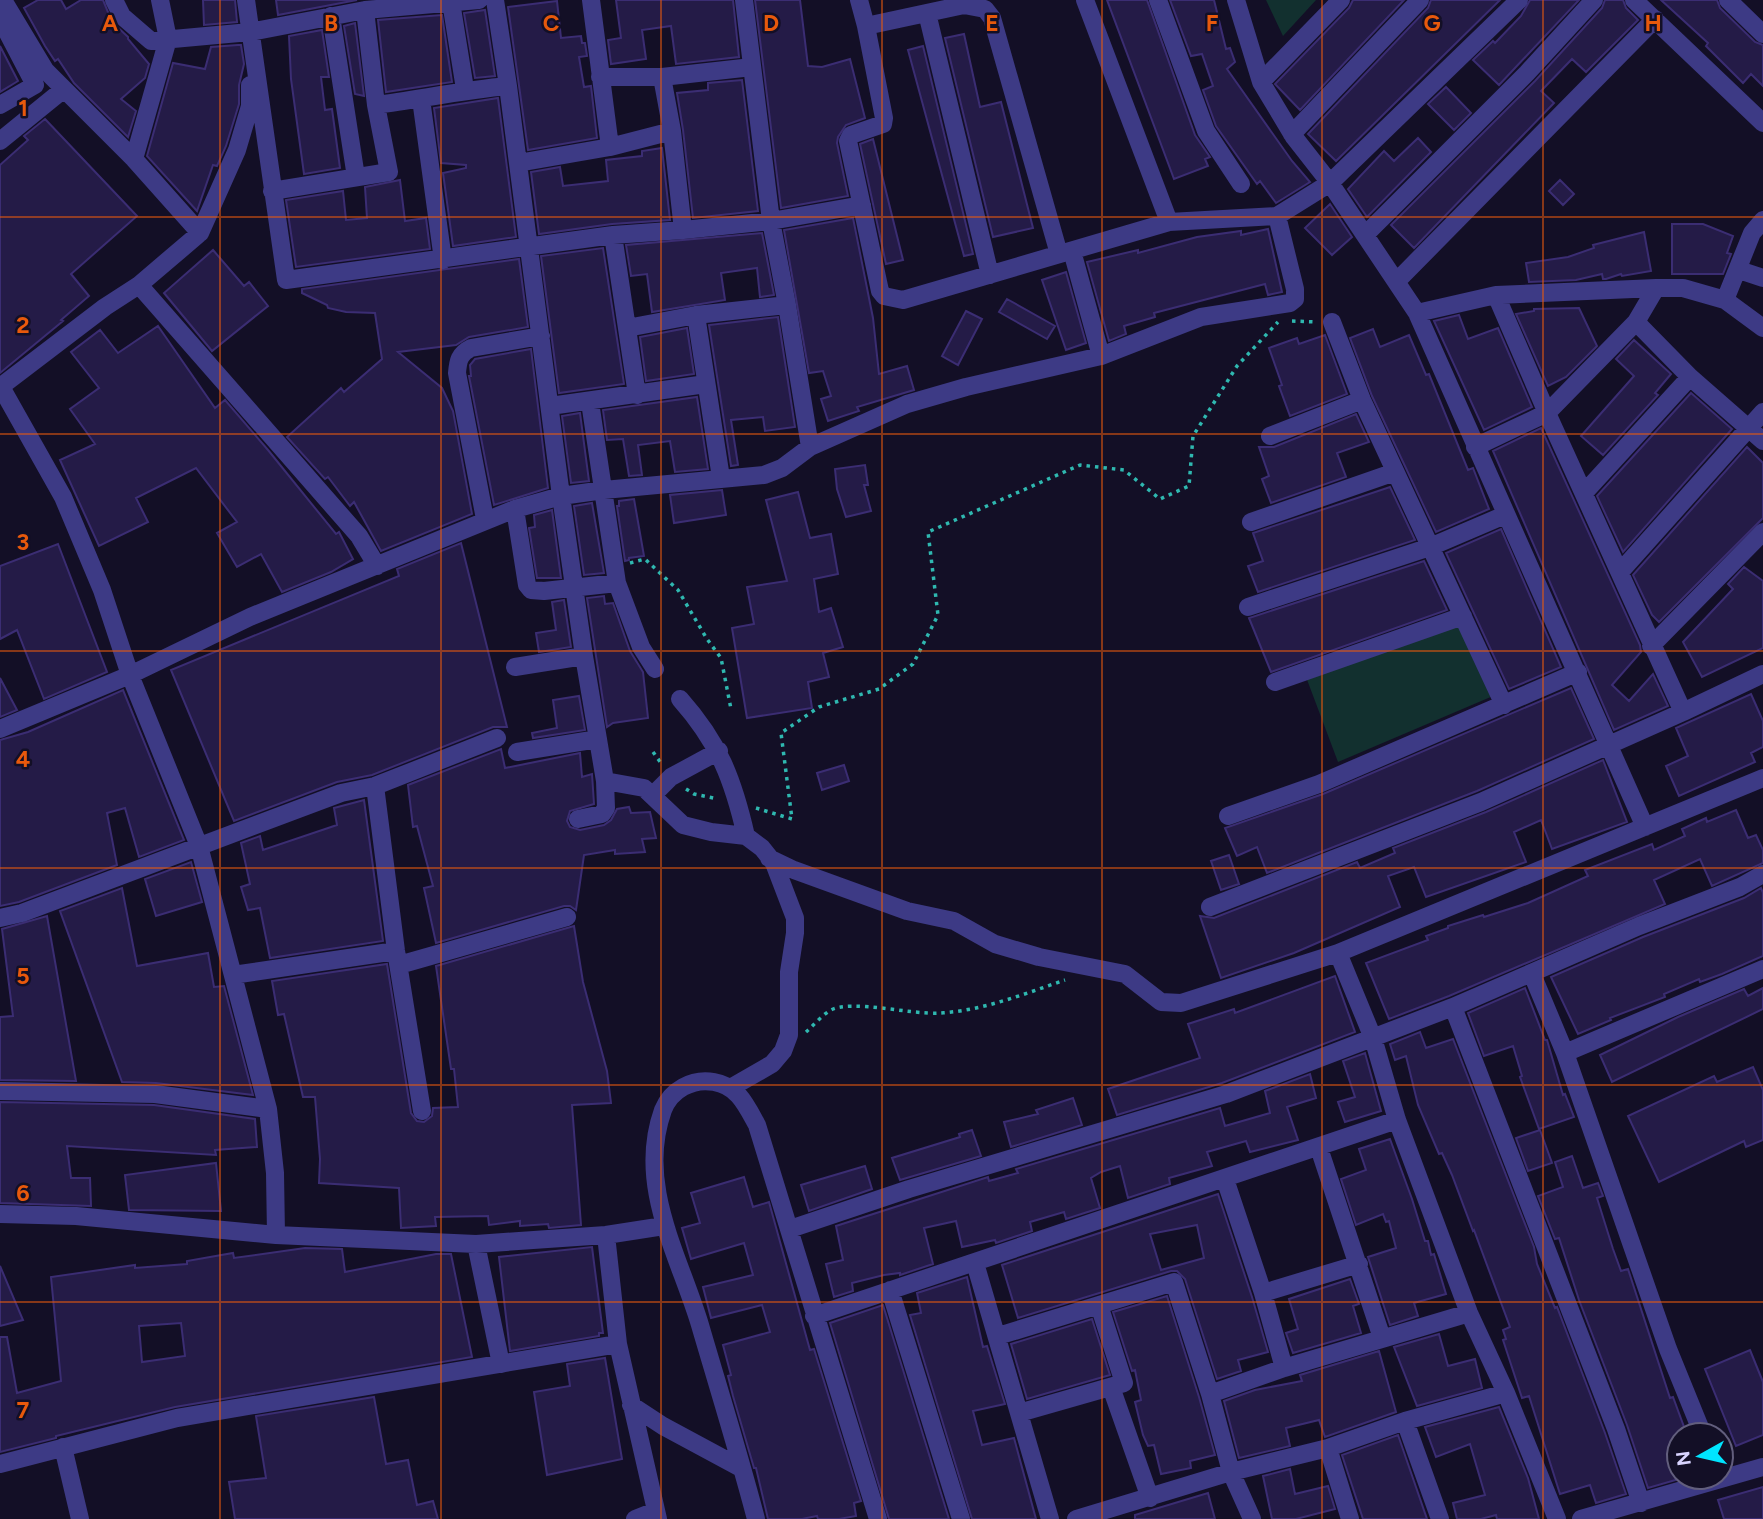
<svg xmlns="http://www.w3.org/2000/svg" width="1763" height="1519" viewBox="0 0 1763 1519" font-family="Figtree,sans-serif">
<style>
.green{fill:#12302f}
.building{fill:#241b47;stroke:#3b2d73;stroke-width:2;fill-rule:evenodd}
.lines{fill:none;stroke-linecap:round;stroke-linejoin:round}
.path{stroke:#2fb8b0;stroke-width:3.5;stroke-dasharray:3.5 5;stroke-linecap:butt}
.minor{stroke:#3d3a85;stroke-width:18}
.grid{fill:none;stroke:#e8590c;stroke-width:2;stroke-opacity:0.55}
.grid-label{font-size:23px;text-anchor:middle;font-weight:bold;fill:#e8590c;stroke:#130f26;stroke-width:5;stroke-linejoin:round;paint-order:stroke}
</style>
<rect width="100%" height="100%" fill="#130f26"/>
<path class="green" d="M1266,0H1316L1283,36Z
M1464,622L1493,696L1338,762L1306,677Z"/>
<path class="building" d="M38,0H61L66,9L81,0H103L112,22L128,37V39L149,64L145,78L121,99L136,111L128,137L74,83L58,59L55,61L45,46L24,8Z
M203,0H235L237,22L204,25Z
M276,0H357L278,15Z
M616,0H733L739,57L676,64L671,26L642,30L646,59L611,64L608,40L621,38Z
M755,0H800L808,66L822,67L850,59L865,118L846,125L838,137L837,143L848,196L781,208Z
M1107,0H1147L1195,135L1210,157L1205,159L1208,166L1174,179Z
M1170,0H1214L1226,49L1230,48L1235,62L1227,69L1292,161L1310,182L1276,203L1260,181L1257,184L1216,126L1203,90L1213,86L1202,54L1191,56Z
M1353,0H1404L1300,110L1275,84L1349,8Z
M1431,0H1500L1336,161L1308,134L1428,8Z
M1530,0H1579L1499,85L1473,60L1493,41L1495,43L1521,16Z
M1605,0H1623L1626,8L1638,20L1586,72L1572,59L1541,91L1554,103L1414,248L1391,225L1535,81L1602,8Z
M1661,0H1717L1720,8L1755,42L1763,45V86L1751,74L1743,83L1706,46L1708,43Z
M557,1L561,38L581,36L582,43H585L587,56L579,57L584,87L591,86L597,138L528,150L508,7Z
M485,10L495,76L475,78L464,13Z
M442,15L452,82L386,92L378,20Z
M355,23L364,96L355,94L344,26Z
M322,30L329,77H321L325,110L332,109L340,168L304,174L291,79L289,36Z
M964,34L980,107L1001,102L1033,228L993,237L945,38Z
M238,45H241L244,64L239,85V104L226,146L217,166L213,165L197,211L147,156L173,63L205,69L211,47Z
M0,46L18,81L0,92Z
M923,46L973,254L964,256L908,50Z
M742,80L758,211L693,218L683,130L677,93L708,90V83Z
M1446,87L1471,113L1454,130L1428,104Z
M498,98L516,237L453,246L443,173L466,168V165L441,163L434,108Z
M45,119L137,216L71,274L89,296L61,320L63,321L0,373V165L28,140L24,136Z
M1418,138L1431,152L1367,217L1348,189L1384,151L1394,161Z
M873,139L903,260L886,264L860,144Z
M662,148L670,220L612,224L539,234L531,172L560,167L563,186L608,181L606,160L642,156V151Z
M400,180L405,221L426,218L430,249L296,267L286,200L343,191L346,220L367,218L365,187Z
M1560,180L1574,194L1563,205L1549,191Z
M1330,204L1352,237L1332,255L1305,228Z
M853,218L873,318L879,374L907,366L914,390L857,407L859,411L828,421L821,399L831,396L823,371L809,373L784,230Z
M1672,224H1703L1733,236L1727,253L1731,254L1723,274H1672Z
M1268,229L1282,292L1268,295L1265,284L1154,313L1155,317L1124,326L1126,334L1109,341L1087,262L1138,250V253L1197,237L1241,231V235Z
M1644,232L1651,271L1622,276L1621,274L1606,279H1603L1602,274L1576,280L1529,282L1526,263L1568,257L1594,248L1593,245Z
M762,233L774,295L760,297L757,268L721,273L725,300L652,312L647,274L631,276L626,245Z
M603,248L624,384L559,393L541,256Z
M213,250L244,286L249,282L268,306L212,351L164,293Z
M519,259L528,327L469,337L456,345L398,352L442,388L453,411L472,514L381,551L354,502L350,506L328,477L325,479L287,437L341,388L344,392L382,359L375,313L346,312L328,308L327,305L302,293V289Z
M1066,272L1086,343L1066,350L1042,280Z
M1007,299L1055,326L1047,339L999,312Z
M1579,308L1597,346L1566,377L1548,386L1516,314L1534,311V309Z
M966,311L982,319L958,365L942,356Z
M1459,315L1468,339L1498,328L1532,407L1484,430L1434,321Z
M778,317L795,427L765,431L763,417L731,420L738,465L731,466L709,325Z
M158,326L215,408L225,400L268,450L336,534L339,532L353,559L331,572L282,592L261,554L237,567L217,533L237,522L196,468L136,498L148,522L99,546L60,460L95,444L70,409L99,388L71,352L100,330L118,353Z
M687,328L694,374L646,381L640,337Z
M1373,329L1380,347L1409,335L1426,375L1429,374L1468,470L1473,468L1489,509L1436,532L1372,396L1350,338Z
M1325,335L1347,394L1290,416L1279,386L1282,385L1269,348L1297,338L1299,344Z
M1634,340L1671,374L1655,393L1658,395L1603,455L1581,436L1634,376L1616,359Z
M531,349L548,488L494,505L469,376H471L470,365L475,359Z
M1691,393L1732,429L1623,552L1597,496Z
M697,397L708,469L675,472L670,441L638,445L642,475L629,476L623,439L607,440L603,410Z
M580,413L589,481L571,483L562,416Z
M1356,414L1369,442L1337,453L1346,477L1271,503L1262,479L1269,476L1259,447H1274Z
M1541,428L1640,645L1641,652L1612,685L1629,701L1653,674L1668,706L1614,730L1493,451Z
M1747,447L1763,463V518L1659,622L1652,615L1633,575Z
M865,465L868,485H864L871,511L846,517L837,489L835,469Z
M1390,487L1415,540L1258,592L1248,566L1263,561L1253,533Z
M722,490L726,515L674,523L670,495Z
M798,492L810,538L831,534L838,574L814,579L819,612L831,608L843,647L823,653L829,677L808,682L812,708L747,718L732,628L754,624L747,587L787,581L766,500Z
M634,499L644,556L629,558V560L625,561L617,506H619V501Z
M592,503L604,573L584,575L574,506Z
M552,510L561,578H537L529,528L535,527L534,515Z
M1501,529L1561,667L1509,689L1446,553Z
M461,543L507,727H493L372,775L337,782L234,821L171,670L399,576L397,569Z
M58,544L107,672L44,699L17,630L0,639V566Z
M1424,561L1447,610L1271,672L1249,618Z
M1744,567L1763,581V648L1702,677L1683,642L1733,589L1728,584Z
M604,596L605,604L613,603L630,651L643,672L648,718L613,723L607,727L587,598Z
M564,600L571,647L539,652L536,633L556,630L552,602Z
M0,678L17,710L0,717Z
M1571,688L1594,739L1477,791L1267,873L1257,847L1237,856L1225,828L1323,794Z
M123,690L184,840L139,857L125,808L107,813L117,865L19,902L0,906V740L28,732Z
M1751,694L1763,721V747L1751,753L1755,762L1679,796L1666,766L1688,756L1676,728Z
M579,696L585,730L533,738L532,733L557,728L553,700Z
M501,749L505,768L580,753L582,777L592,774L594,804L570,811L567,821L570,827L580,830L604,825L611,820L617,809L629,807L631,813L650,812L656,838L642,839L645,852L615,854V850L584,855L576,910L570,906H564L436,943L424,888L433,886L417,826L413,827L408,785Z
M1603,760L1627,822L1552,849L1541,820L1514,832L1526,862L1426,897L1414,867L1388,876L1400,907L1294,953L1221,978L1200,916L1214,918L1357,862L1360,868L1395,853L1393,848L1486,812Z
M844,765L849,781L822,790L817,773Z
M364,800L383,941L270,958L260,908L248,910L241,887L250,884L241,843L260,836L263,850L337,825L334,808Z
M1736,810L1748,838L1756,835L1763,850V863L1712,886L1700,859L1654,880L1665,904L1449,996L1389,1019L1366,963L1428,940L1426,936L1448,928V926L1483,915L1484,917L1528,903L1588,876L1585,870L1652,844L1654,850L1685,836L1682,829L1706,818L1707,822Z
M1229,855L1239,884L1221,890L1211,861Z
M191,862L202,902L156,916L145,879Z
M122,888L137,966L208,953L214,987L224,986L253,1095L156,1083L122,1082L60,911Z
M1761,888L1763,893V956L1722,974L1700,982L1699,979L1664,994L1665,997L1610,1018L1611,1020L1578,1034L1551,977L1643,937L1744,898Z
M47,916L76,1081L0,1080V1017L13,1016L2,929Z
M574,926L583,982L607,1071L611,1103L572,1105L581,1225L549,1228L548,1224L520,1226V1221L489,1225L488,1216L435,1217L436,1226L401,1228L399,1188L319,1183L320,1159L315,1097H303L284,1014L278,1015L272,981L387,964L411,1113L417,1121L424,1122L432,1116L433,1108L458,1107L454,1069H451L436,966Z
M1335,976L1355,1032L1222,1083L1117,1115L1108,1089L1200,1058L1188,1024L1234,1009L1235,1013Z
M1525,988L1545,1040H1547L1563,1095L1565,1094L1574,1117L1539,1129L1520,1077L1522,1076L1513,1046L1484,1056L1468,1013Z
M1763,988V1009L1612,1082L1600,1055L1678,1017L1744,989L1748,996Z
M1420,1032L1426,1048L1453,1039L1534,1247L1537,1264L1555,1308L1557,1307L1605,1433L1626,1494L1596,1503L1590,1485L1560,1494L1529,1396L1522,1398L1503,1340L1506,1339L1503,1330L1510,1327L1474,1230L1473,1231L1452,1175L1442,1153L1439,1154L1418,1105L1406,1056L1395,1060L1390,1044Z
M1365,1053L1381,1111L1345,1122L1338,1102L1355,1097L1343,1061Z
M1753,1067L1763,1090V1140L1746,1147L1744,1141L1659,1182L1628,1116L1714,1076L1717,1082Z
M1310,1074L1316,1098L1287,1107L1298,1140L1250,1152L1246,1141L1207,1152L1212,1166L1169,1178L1170,1184L1128,1198L1120,1166L1101,1172L1091,1178L1100,1208L1066,1219L1064,1212L1030,1222L1032,1231L996,1243L995,1240L962,1247L956,1221L924,1228L933,1264L900,1275V1273L884,1275L852,1283L853,1291L834,1297L826,1264L843,1260L836,1226L988,1177L989,1181L1018,1173L1016,1169L1220,1108L1225,1126L1270,1113L1265,1091Z
M1073,1098L1082,1125L1011,1147L1004,1122L1038,1114L1036,1110Z
M0,1102L154,1105L255,1119L257,1147L215,1150L216,1155L67,1146L71,1178H90L91,1206L0,1203Z
M972,1130L981,1156L900,1180L892,1158L960,1137L959,1134Z
M1540,1130L1552,1163L1528,1171L1516,1138Z
M1390,1139L1412,1199L1425,1241H1428L1431,1255L1434,1254L1446,1294L1414,1303L1418,1316L1390,1325L1368,1257L1396,1248L1389,1221L1386,1222L1383,1214L1356,1225L1341,1179L1366,1170L1359,1149Z
M1572,1156L1583,1188L1598,1183L1603,1196L1597,1198L1613,1249L1621,1271L1628,1269L1670,1398L1673,1397L1687,1435H1679V1479L1648,1488L1627,1425L1579,1300L1559,1238L1555,1239L1538,1196L1563,1187L1555,1162Z
M216,1163L221,1211L129,1210L125,1175Z
M865,1166L872,1189L809,1211L801,1185Z
M744,1177L753,1207L769,1202L810,1350L814,1349L861,1501L854,1503L856,1516L839,1519H818L817,1516L802,1519H768L756,1468H754L733,1396L728,1376L731,1375L723,1345L770,1332L762,1305L711,1318L703,1287L753,1275L744,1243L691,1259L682,1228L700,1223L691,1193Z
M1218,1194L1252,1297L1268,1352L1238,1360L1241,1371L1217,1379L1185,1279L1177,1271H1171L1018,1318L1002,1265ZM1197,1225L1204,1258L1161,1270L1150,1234Z
M592,1247L603,1333H599V1336L510,1351L499,1257Z
M305,1248L342,1249L345,1272L436,1254H451L472,1357L175,1407L56,1436V1438L0,1452V1337H7L17,1393L61,1381L51,1277L135,1265V1268L187,1264V1261L233,1253L234,1258ZM181,1323L185,1356L142,1362L139,1326Z
M0,1266L23,1320L0,1326Z
M967,1277L983,1347L987,1346L1005,1404L973,1411L982,1445L1014,1438L1036,1519H972L910,1315L921,1313L917,1293Z
M1350,1279L1359,1304L1353,1306L1361,1333L1293,1353L1286,1333L1298,1329L1289,1299Z
M1167,1296L1199,1397L1215,1455L1190,1461L1191,1468L1161,1474L1154,1445L1148,1446L1143,1435L1135,1402L1141,1400L1135,1370L1132,1371L1113,1312Z
M883,1305L949,1519H889L830,1323Z
M1092,1319L1110,1375L1027,1399L1011,1344Z
M1439,1334L1448,1366L1475,1359L1482,1388L1417,1406L1394,1347Z
M1750,1350L1763,1382V1435L1736,1446L1705,1369Z
M1379,1351L1396,1412L1325,1437L1319,1420L1286,1428L1290,1446L1239,1458L1224,1401L1255,1390L1302,1381L1300,1375Z
M605,1358L622,1459L547,1475L534,1392L570,1386L567,1364Z
M374,1397L386,1464L408,1460L417,1505L433,1501L438,1519H235L229,1482L266,1478L256,1416Z
M1499,1407L1528,1478L1539,1519H1497L1496,1515L1481,1519H1457L1453,1503L1485,1495L1470,1444L1436,1457L1425,1427Z
M1398,1435L1427,1519H1363L1342,1455Z
M1290,1469L1295,1494L1328,1486L1335,1509L1296,1519H1272L1263,1476Z
M1763,1487V1519H1724L1718,1500Z
M1208,1493L1215,1519H1135V1515Z"/>
<g class="lines">
<path class="path" d="M1292,321L1316,322
M630,563L645,559L678,590L707,639L721,658L731,709
M653,752L661,763
M686,789L694,794L718,799
M756,808L792,819L781,733L819,707L879,689L913,664L938,615L928,532L1080,465L1124,470L1160,499L1189,486L1193,436L1237,366L1278,322
M806,1032C814,1025 822,1015 831,1010C852,999 911,1015 939,1013C982,1011 1024,994 1065,980"/>
<path class="minor" d="M3,0L45,70L134,159L200,233
M114,0L122,16L151,41L250,32L365,10L479,0
M246,0L286,280L613,235L683,230L771,221L862,205
M495,0L508,86L561,496L584,656L605,781L606,808L602,814L578,819
M591,0L610,147
M859,0L866,26L964,5L985,9L992,18L1059,254
M1085,0L1169,222
M1158,0L1206,131L1241,184
M1236,0L1261,82L1294,137L1330,183L1417,313L1645,827
M1634,0L1763,123
M1728,0L1763,34
M451,2L465,89
M927,13L990,275
M331,16L356,177
M0,18L35,85L0,105
M866,26L884,118L883,124L851,135L848,141L880,291L884,296L903,300L1169,222L1277,216L1330,183L1519,0
M600,77H662L752,67
M662,77L672,131L683,230
M1261,82L1341,0
M421,99L443,260
M376,105C421,99 464,90 508,86
M1292,134L1420,0
M0,141L64,89
M134,159L168,39L160,0
M518,163L610,147L672,131
M272,191L389,172L376,105L365,10
M613,235L637,395
M1365,235L1527,73L1594,0
M1072,251L1101,356L1201,317L1290,303L1295,299V289L1277,216
M1739,270L1763,278
M1397,281L1655,19
M139,285L359,536L377,566
M1496,295L1547,413L1683,712
M1725,300L1752,233L1763,220
M787,305L810,447
M1417,313L1496,295L1656,288
M696,315L721,478
M1332,322L1362,400L1504,705
M1636,322L1690,377L1763,441
M627,328L696,315L787,305L771,221L744,0
M0,387L105,307L139,285L200,233L237,150L250,106V85
M1,387L63,497L102,590L130,675L199,846L268,1109L275,1173L276,1235
M590,402L617,583L641,647L655,669
M550,406L706,384
M1270,436L1362,400
M1475,447L1547,413L1636,322L1656,288H1683L1725,300L1763,328
M1584,493L1690,377
M515,509L527,585L531,590L544,591L617,583
M485,519L457,373C458,361 459,354 471,348L541,336
M1251,522L1395,472
M1620,572L1763,412
M1248,607L1430,547L1505,515
M1651,646L1763,532
M515,667L584,656
M1275,682L1463,616
M680,699C719,743 733,779 746,836
M0,729L130,675L250,617L515,509L561,496L604,490L764,475L782,468L810,447L907,404L966,387L1101,356
M517,752L598,739
M605,781L644,788L683,825L711,832L746,836L762,848L774,863L795,918V933L789,972V1035L783,1051L772,1064L732,1087
M375,786L396,951L422,1111
M653,795L671,777L719,751
M1228,816L1319,784L1578,672
M769,858L794,870L907,911L954,921L995,944L1039,957L1125,974L1161,1002L1181,1003L1338,953L1763,778
M1210,907L1481,802L1683,712L1763,674
M0,918L22,913L341,793L375,786L497,738
M1338,953L1373,1038L1397,1120L1469,1313L1506,1393L1557,1519
M399,965L567,917
M1532,974L1565,1053L1668,1349L1703,1435
M233,975L396,951
M1453,1007L1616,1429L1641,1503
M1565,1053L1763,969
M0,1091L155,1094L268,1109
M1319,1148L1382,1338
M1225,1179L1263,1293L1284,1368
M0,1214L76,1216L276,1235L476,1244L606,1235L664,1226
M790,1229L909,1189L1226,1094L1453,1007L1639,926L1740,887L1763,874
M606,1235L618,1344L658,1519
M476,1244L501,1364
M975,1263L1050,1519
M890,1290L961,1519
M1263,1293L1359,1264
M814,1316L1397,1120
M998,1336L1174,1282L1210,1394L1231,1472L1252,1519
M1111,1387L1150,1498
M1210,1394L1284,1368L1469,1313
M631,1405L663,1426L741,1468
M1019,1413L1124,1383L1099,1305
M1405,1421L1440,1519
M63,1447L80,1519
M1328,1448L1350,1519
M0,1464L177,1418L618,1344
M635,1519L655,1511
M756,1519C739,1454 719,1390 700,1325C679,1255 636,1185 663,1110C671,1090 692,1078 714,1082C738,1086 746,1105 757,1125L878,1519
M1076,1519L1231,1472L1328,1448L1405,1421L1506,1393
M1581,1519L1763,1467"/>
</g>
<path class="grid" d="M220,0V1519M441,0V1519M661,0V1519M882,0V1519M1102,0V1519M1322,0V1519M1543,0V1519M0,217H1763M0,434H1763M0,651H1763M0,868H1763M0,1085H1763M0,1302H1763"/>
<g class="grid-label">
<text x="110" y="31">A</text>
<text x="331" y="31">B</text>
<text x="551" y="31">C</text>
<text x="771" y="31">D</text>
<text x="992" y="31">E</text>
<text x="1212" y="31">F</text>
<text x="1432" y="31">G</text>
<text x="1653" y="31">H</text>
<text x="23" y="116">1</text>
<text x="23" y="333">2</text>
<text x="23" y="550">3</text>
<text x="23" y="767">4</text>
<text x="23" y="984">5</text>
<text x="23" y="1201">6</text>
<text x="23" y="1418">7</text>
</g>
<g transform="translate(1700 1456) rotate(262)"><circle r="33" fill="#130f26" stroke="#625e7d" stroke-width="2"/>
<path d="M0-5L12 26L0 18L-12 26Z" fill="#00e5ff"/>
<text y="-10" font-size="19" font-weight="bold" text-anchor="middle" fill="#d9d4ff">N</text>
</g>
</svg>
